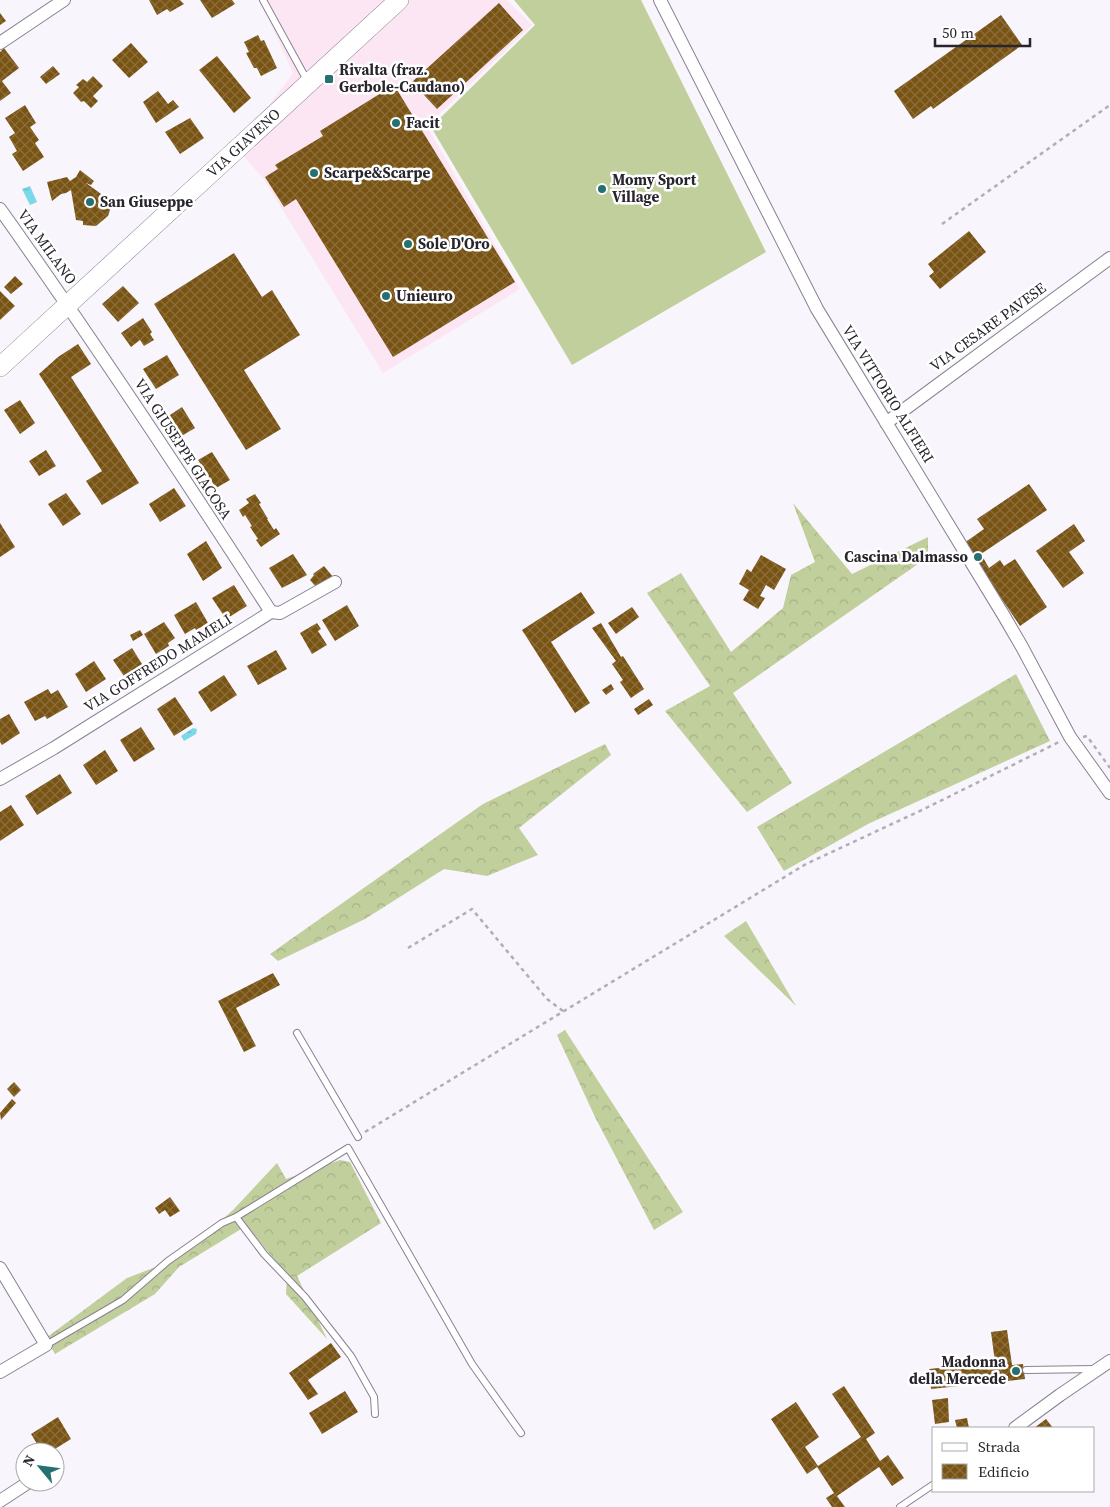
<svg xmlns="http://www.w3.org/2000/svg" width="1110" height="1507" viewBox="0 0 1110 1507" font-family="'Source Serif 4',serif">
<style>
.commercial{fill:#fce6f3}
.forest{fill:url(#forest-crowns)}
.pitch{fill:#c1cf9c}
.water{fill:url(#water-ripples)}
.building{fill:url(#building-cross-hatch)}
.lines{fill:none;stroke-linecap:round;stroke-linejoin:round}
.lane-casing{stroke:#8a8193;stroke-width:8}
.street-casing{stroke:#8a8193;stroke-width:14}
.secondary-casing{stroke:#8a8193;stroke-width:20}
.path{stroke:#b2aeb6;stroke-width:2.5;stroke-dasharray:4 4;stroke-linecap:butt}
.lane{stroke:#fff;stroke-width:6}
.street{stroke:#fff;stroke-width:12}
.secondary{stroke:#fff;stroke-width:19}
.poi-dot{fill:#257071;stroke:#fff;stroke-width:2}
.labels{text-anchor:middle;stroke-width:5;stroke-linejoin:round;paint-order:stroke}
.poi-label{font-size:15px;font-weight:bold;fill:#28252c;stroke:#fff;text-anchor:start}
.street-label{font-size:15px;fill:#28252c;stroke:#fff}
</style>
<defs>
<pattern id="forest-crowns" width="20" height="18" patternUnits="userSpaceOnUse" patternTransform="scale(1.25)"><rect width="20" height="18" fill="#c1cf9c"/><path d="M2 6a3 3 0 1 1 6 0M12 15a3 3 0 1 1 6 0" fill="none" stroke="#a6b287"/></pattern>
<pattern id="water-ripples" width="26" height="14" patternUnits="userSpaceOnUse" patternTransform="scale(1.25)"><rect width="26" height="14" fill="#7bd8e8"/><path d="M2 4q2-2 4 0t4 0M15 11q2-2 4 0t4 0" fill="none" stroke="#6ab9c7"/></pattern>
<pattern id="building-cross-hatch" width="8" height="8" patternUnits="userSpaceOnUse" patternTransform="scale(1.25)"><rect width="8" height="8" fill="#795312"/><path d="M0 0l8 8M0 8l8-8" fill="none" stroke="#8a6e3e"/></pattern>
</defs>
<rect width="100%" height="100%" fill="#f9f5fd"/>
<path class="commercial" d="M260,0H507L532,25L427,126L520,289L383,373L263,178L237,149L293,73Z"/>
<path class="forest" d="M793,503L852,574L928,537V557L733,693L792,783L747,812L665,711L710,686L647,593L681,573L731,652L783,608L791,575L815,562Z
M1016,674L1050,741L868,824L784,871L757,827Z
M605,744L611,755L519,828L538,855L487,876L444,869L365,919L278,961L270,954L483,804Z
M746,921L796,1006L724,936Z
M565,1030L683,1212L654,1230L595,1117L557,1035Z
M340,1160L350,1162L381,1223L297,1276L327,1339L286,1294L287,1274L246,1226L179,1267L155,1294L55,1354L46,1338L127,1278L179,1258L233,1210L277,1163L286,1179Z"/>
<path class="pitch" d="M514,0H641L766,252L572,365L431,127L535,25Z"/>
<path class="water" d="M30,186L37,202L30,205L22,189Z
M193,728L197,729L196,734L184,741L181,736Z"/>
<path class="building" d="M149,0H180L184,4L170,12L167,9L157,15Z
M200,0H232L235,4L212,18Z
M499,3L523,30L437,109L412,82Z
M0,13L6,21L0,25Z
M1001,15L1022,45L933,109L931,106L913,119L894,91Z
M258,35L261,41L264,40L277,68L261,76L257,68H254L246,53L249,52L244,42Z
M131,43L148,62L129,78L112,60Z
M4,48L19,68L2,81L11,93L0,101V52Z
M217,56L251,98L234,113L199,70Z
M53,66L60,74L46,84L40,77Z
M93,76L103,86L93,96L98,101L91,108L84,101L81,102L73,93L79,87L76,85L83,79L87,82Z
M394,85L515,282L393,357L296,199L284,207L265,177L278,169L275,165L323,136L320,131Z
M158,91L168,104L173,100L179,107L156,123L143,102Z
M25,105L36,123L30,127L39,140L35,143L44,157L23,171L12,154L17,151L9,137L15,133L5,118Z
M190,118L204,138L180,154L165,132Z
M80,170L94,181L91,185L86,183L108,199L106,205L111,207L108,216L96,226L83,225V221L76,220L71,190L66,193L61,194L52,201L47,182L67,177L70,181L76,177Z
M969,231L986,252L940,289L929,276L934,272L928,264Z
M234,253L262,297L272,290L300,335L244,370L281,429L246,450L154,304Z
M15,276L23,284L11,294L4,287Z
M123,286L139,303L118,322L102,304Z
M0,291L15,306L0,320Z
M143,318L152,332L150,334L154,340L144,346L140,340L131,347L121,333Z
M78,344L91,364L71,377L139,483L102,505L86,481L102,471L39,374L58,357Z
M167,355L179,375L156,389L143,369Z
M20,400L35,423L20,434L4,410Z
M182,407L195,428L180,437L167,417Z
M46,450L56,466L39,476L29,461Z
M212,452L230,480L216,488L198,460Z
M1029,484L1047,510L981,554L989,568L1000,560L1004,566L1015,559L1047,607L1020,626L964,543L984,529L977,519Z
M174,488L186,506L160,522L149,504Z
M66,493L81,514L63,526L48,504Z
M255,494L261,503L259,504L268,519H267L274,530L276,528L280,534L261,547L256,540L258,539L250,527L252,526L245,515L243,517L239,510L249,503L246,499Z
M0,523L15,547L0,557Z
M1074,524L1085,541L1069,552L1084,573L1063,588L1036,551Z
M206,541L222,568L203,581L187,554Z
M293,554L307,575L282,588L269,568Z
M761,555L786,569L774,590L766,585L760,596L765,598L758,609L743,600L749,590L739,584L747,569L751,572Z
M324,566L333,577L316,587L310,580L314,575L313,574Z
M234,585L247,606L226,619L212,598Z
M581,592L595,613L551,642L590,703L575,713L522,630Z
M196,602L208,623L196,630L195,628L185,634L174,615Z
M347,605L359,626L335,641L322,620Z
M632,607L639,617L616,634L608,623Z
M164,622L175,638L168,643L169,646L156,654L144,634Z
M317,623L321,629L318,631L327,645L312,654L300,633Z
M601,623L621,657L623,656L644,689L631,698L620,682L623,680L612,664L616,661L592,628Z
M140,630L143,635L133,641L130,635Z
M132,648L147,672L128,682L113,660Z
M276,650L287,669L258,685L247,666Z
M94,661L106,679L86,692L75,674Z
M224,675L237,695L211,712L198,692Z
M611,684L614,689L606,695L602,690Z
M48,689L51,694L58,690L68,707L47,719L45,716L35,721L24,702Z
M175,697L193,724L174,736L157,709Z
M649,699L653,705L638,715L634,709Z
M9,714L20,733L2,745L0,742V719Z
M141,727L155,749L134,762L120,740Z
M105,750L118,771L96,785L83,765Z
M60,774L72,793L37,815L25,796Z
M11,805L24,825L0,841V812Z
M273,973L280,985L236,1008L256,1046L244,1052L218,1001Z
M14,1082L21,1090L14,1097L7,1089Z
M12,1099L16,1103L1,1120L0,1113Z
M170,1197L180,1211L170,1217L165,1210L159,1214L155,1208Z
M1007,1330L1012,1365L1023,1364L1025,1379L1008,1381V1376L997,1377V1382L931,1389L929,1369L995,1362L991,1332Z
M331,1343L341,1357L308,1380L318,1394L308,1400L289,1373Z
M844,1386L875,1433L866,1439L880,1461L888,1455L904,1478L892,1486L879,1467L837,1496L845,1507H832L826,1498L834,1493L817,1467L807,1474L771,1419L796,1402L819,1437L805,1447L818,1466L861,1437L832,1394Z
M345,1391L358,1412L322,1434L309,1413Z
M948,1398L949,1422L935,1424L932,1400Z
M58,1417L71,1439L50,1452H42L31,1434Z
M967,1418L969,1428H957L955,1420Z
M1046,1419L1053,1428H1034Z"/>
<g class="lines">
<defs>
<path id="lane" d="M263,0L308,82
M297,1033L358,1137
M236,1217L264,1254L305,1297L351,1356L374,1397L375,1414
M46,1345L123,1300L168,1261L222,1223L236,1217L348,1148L472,1364L521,1433
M1026,1370L1095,1369
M900,1507L934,1484"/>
<path id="street" d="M660,0L817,309L1004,616L1022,647L1070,737L1110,793
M0,43L64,0
M0,209C94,341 183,476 271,612
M886,423L1110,258
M0,779L54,748L271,612L280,613L335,582
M0,1268L46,1345L0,1372
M1015,1428L1060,1395L1110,1361
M0,1501L29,1482"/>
<g id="secondary">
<path id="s1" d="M0,367L399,0"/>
</g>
</defs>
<use href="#lane" class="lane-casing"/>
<use href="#street" class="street-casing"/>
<use href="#secondary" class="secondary-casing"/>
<path class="path" d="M942,224L1110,105
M1083,737L1087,736L1110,768
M408,948L472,909L547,999L563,1011
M365,1132L806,864L922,810L1059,742"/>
<use href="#lane" class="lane"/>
<use href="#street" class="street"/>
<use href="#secondary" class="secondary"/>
</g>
<g class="poi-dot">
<rect x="324" y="74" width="10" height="10" rx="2.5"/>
<circle cx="396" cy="123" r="5"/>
<circle cx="314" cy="173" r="5"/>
<circle cx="602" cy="189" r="5"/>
<circle cx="90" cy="202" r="5"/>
<circle cx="408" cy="244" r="5"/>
<circle cx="386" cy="296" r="5"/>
<circle cx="978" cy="557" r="5"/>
<circle cx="1016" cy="1371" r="5"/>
</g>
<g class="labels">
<g class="poi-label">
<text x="339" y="75">Rivalta (fraz.<tspan x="339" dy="17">Gerbole-Caudano)</tspan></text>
<text x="406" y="128">Facit</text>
<text x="324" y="178">Scarpe&amp;Scarpe</text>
<text x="612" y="185">Momy Sport<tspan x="612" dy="17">Village</tspan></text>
<text x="100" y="207">San Giuseppe</text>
<text x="418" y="249">Sole D'Oro</text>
<text x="396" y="301">Unieuro</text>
<text x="968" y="562" text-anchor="end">Cascina Dalmasso</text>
<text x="1006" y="1367" text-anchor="end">Madonna<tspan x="1006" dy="17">della Mercede</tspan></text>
</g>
<g class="street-label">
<text dy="5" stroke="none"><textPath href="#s1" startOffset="331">VIA GIAVENO</textPath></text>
<text transform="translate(47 247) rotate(54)" y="5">VIA MILANO</text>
<text transform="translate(988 327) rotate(-36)" y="5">VIA CESARE PAVESE</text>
<text transform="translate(888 394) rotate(58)" y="5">VIA VITTORIO ALFIERI</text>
<text transform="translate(183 449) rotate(57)" y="5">VIA GIUSEPPE GIACOSA</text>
<text transform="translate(158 663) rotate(-32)" y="5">VIA GOFFREDO MAMELI</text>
</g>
</g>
<rect x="932" y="1427" width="162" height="65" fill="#ffffff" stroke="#a9a8ab"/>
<rect x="942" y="1443" width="25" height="8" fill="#ffffff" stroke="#a9a8ab"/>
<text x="978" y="1452" font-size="15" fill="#28252c">Strada</text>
<rect x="942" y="1464" width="25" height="15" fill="url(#building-cross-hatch)" stroke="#a9a8ab"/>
<text x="978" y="1477" font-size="15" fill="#28252c">Edificio</text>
<g transform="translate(40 1467) rotate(299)"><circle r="24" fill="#ffffff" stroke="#a9a8ab"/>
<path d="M0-4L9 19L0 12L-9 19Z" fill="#257071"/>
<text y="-8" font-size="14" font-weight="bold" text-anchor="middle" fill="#28252c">N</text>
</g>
<path d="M935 38v8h95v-8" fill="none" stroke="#28252c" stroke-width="2.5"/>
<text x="942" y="38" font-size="15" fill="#28252c" stroke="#ffffff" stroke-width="4" paint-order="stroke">50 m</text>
</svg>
